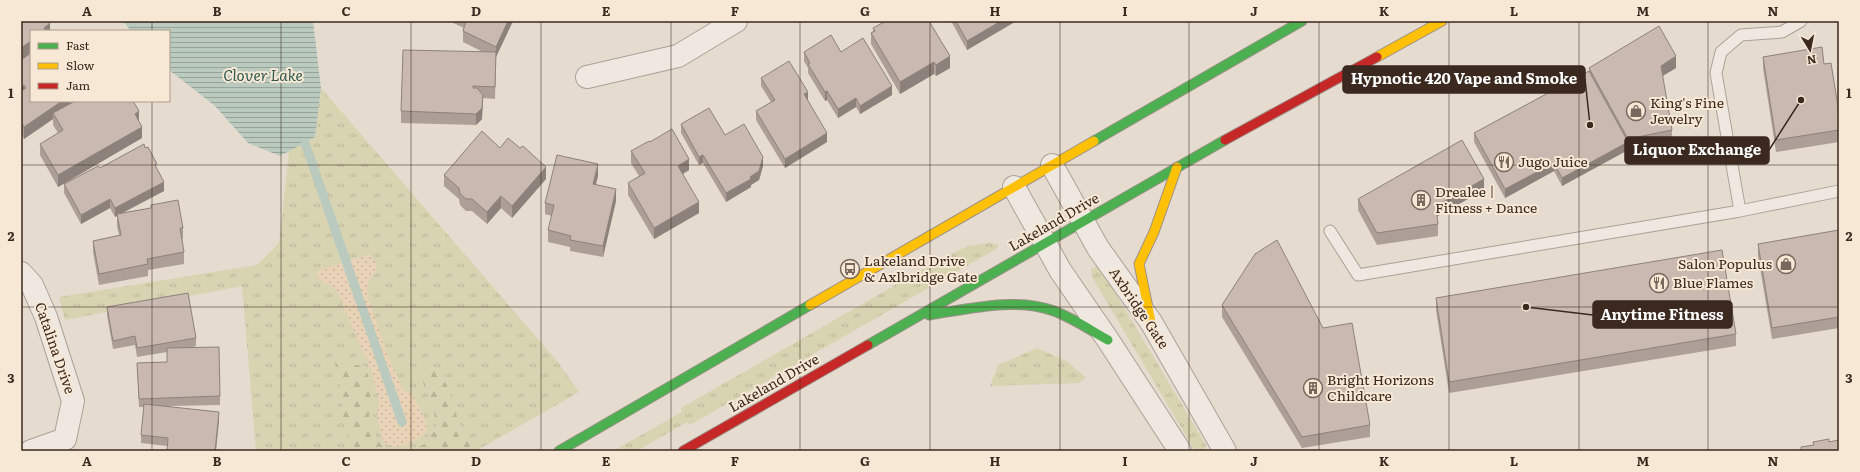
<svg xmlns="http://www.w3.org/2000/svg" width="1860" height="472" viewBox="0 0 1860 472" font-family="Literata,serif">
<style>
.grass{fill:url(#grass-tufts)}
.forest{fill:url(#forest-firs)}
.sand{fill:url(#sand-dots)}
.water{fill:url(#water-rules)}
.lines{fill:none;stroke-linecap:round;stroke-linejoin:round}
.stream{stroke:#bacabe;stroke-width:9}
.lane-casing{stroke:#aba198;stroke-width:13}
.street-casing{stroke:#aba198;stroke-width:24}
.fast-casing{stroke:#9b9088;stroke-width:11}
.slow-casing{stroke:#9b9088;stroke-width:11}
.jam-casing{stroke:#9b9088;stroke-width:11}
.lane{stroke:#eee8e0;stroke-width:11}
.street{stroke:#eee8e0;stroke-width:22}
.fast{stroke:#4caf50;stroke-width:9}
.slow{stroke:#ffc107;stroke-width:9}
.jam{stroke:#c62828;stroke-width:9}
.wall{fill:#ad9f97}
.shaded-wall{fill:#8d827b}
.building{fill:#c9b9b0;stroke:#8d827b}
.grid{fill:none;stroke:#3b281f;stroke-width:1;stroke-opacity:0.55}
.labels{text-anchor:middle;stroke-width:4;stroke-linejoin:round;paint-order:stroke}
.poi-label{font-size:14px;fill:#3b281f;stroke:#f6e8d5;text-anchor:start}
.street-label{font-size:14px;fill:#3b281f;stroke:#f6e8d5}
.water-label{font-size:15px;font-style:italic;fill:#2e5a51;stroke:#f6e8d5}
.leader{fill:none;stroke:#3b281f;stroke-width:1.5}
.callout-dot{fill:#3b281f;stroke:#f6e8d5;stroke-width:1.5}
.callout{fill:#3b281f;stroke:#3b281f;stroke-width:1.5}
.callout-label{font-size:15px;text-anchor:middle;font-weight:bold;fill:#fff}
.neatline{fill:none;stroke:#3b281f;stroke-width:1.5}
.grid-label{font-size:13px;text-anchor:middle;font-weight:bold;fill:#3b281f}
</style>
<defs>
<pattern id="grass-tufts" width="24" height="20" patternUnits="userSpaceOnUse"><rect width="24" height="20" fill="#d8d3b1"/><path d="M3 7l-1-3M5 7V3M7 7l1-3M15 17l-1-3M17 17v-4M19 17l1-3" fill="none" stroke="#bab598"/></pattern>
<pattern id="forest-firs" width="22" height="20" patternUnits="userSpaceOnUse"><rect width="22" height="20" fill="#d8d3b1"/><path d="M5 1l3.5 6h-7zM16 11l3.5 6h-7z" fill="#bab598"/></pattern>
<pattern id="sand-dots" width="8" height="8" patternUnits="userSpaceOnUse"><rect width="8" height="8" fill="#e9d3b7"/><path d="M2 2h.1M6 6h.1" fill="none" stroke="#c9b59d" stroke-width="1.8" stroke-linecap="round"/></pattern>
<pattern id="water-rules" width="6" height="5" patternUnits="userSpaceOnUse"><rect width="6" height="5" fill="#bacabe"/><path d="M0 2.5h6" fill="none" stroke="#98a49a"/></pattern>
</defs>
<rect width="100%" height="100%" fill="#e6dbcf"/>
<path class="grass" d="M321,88L557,361L579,392L476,451H256L242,286L65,320L59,297L257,265L279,243L289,151L315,137Z
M989,243L998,244V248L690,425L687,422L637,451H613L682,412L681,408L939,260L968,246Z
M1097,266L1101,269L1206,445L1204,451H1195L1092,277L1091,269Z
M1037,348L1068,362L1086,378L1079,383L990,386L998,365Z"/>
<path class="forest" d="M335,363L365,366L371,384L369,421L379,442L386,451H353L350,444L343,418V398Z
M432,364L447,385L459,423L472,441V447L467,451H409L423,445L437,428L433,407L418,370Z"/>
<path class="sand" d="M370,254L376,263V272L369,280L367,289L369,300L388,356L403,389L413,395L426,422L427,430L424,436L403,446L395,447L384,444L377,418L379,402L371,370L337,291C331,284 322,283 317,276L318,271L325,268Z"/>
<path class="water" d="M123,21H313L321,88L315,137L280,156L248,143L214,105L169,70V31H131Z"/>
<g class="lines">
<path class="stream" d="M305,143L402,422"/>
<defs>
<path id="lane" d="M1740,211L1716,73L1721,52L1741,35L1782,32L1801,21
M1330,231L1358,275L1740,211L1839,191"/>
<path id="street" d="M587,77L678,56L736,21
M1052,165L1098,248L1151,322L1225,451
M1014,187L1060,270L1108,340L1180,451
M21,273L32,285L46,317L73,401L65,439L31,451"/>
<path id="fast" d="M1094,141L1302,21
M929,315C969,309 1015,297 1054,311C1073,318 1090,330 1108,340
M868,345L1225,140
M559,451L810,305"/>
<path id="slow" d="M1377,57L1442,21
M810,305L1094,141
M1151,322L1139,264L1154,232L1177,167"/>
<path id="jam" d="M1225,140L1377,57
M683,451L868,345"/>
</defs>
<use href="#lane" class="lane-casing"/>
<use href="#street" class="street-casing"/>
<use href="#fast" class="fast-casing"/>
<use href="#slow" class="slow-casing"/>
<use href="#jam" class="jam-casing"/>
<use href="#lane" class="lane"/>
<use href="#street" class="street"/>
<use href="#fast" class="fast"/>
<use href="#slow" class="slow"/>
<use href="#jam" class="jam"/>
</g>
<path class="wall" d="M21,21L50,31H31V53L23,59L139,121L142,138L58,187L40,155V144L58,133L53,125V119L24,139L21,134Z
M449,21H513L496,57L495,99L483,98L482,119L476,125L401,123V111L483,52L463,42V31L464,28Z
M885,21H929L950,68L936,76L934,74L900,94L871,44V33L873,31V28L885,22Z
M951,21H1013V23L967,50Z
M804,52H841L892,95L860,114L856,107L838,118L827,100L825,101L808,73V68L804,61Z
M1763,57L1839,113V142L1776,152L1763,68Z
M1589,68H1676L1662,76L1672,130V142L1628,150L1562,186L1554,171L1505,198L1474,142V133L1589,71Z
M761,78L808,100L827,142L785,168L756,120V111L771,102L761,86Z
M681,124L725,135L763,166L759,180L751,185V187L726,202L703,163L699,165L681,133Z
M650,142L689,170L683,174L699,213L654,239L628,195V183L639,176L631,163V151Z
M500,148L546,179L512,218L501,208L487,224L472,211H466L460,205L459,199L444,186V175Z
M100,168L157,170L164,191L121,213L151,208V205L183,228V239H182L184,252V264L148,270V276L99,285L93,252V241L119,235L117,226V215L115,217L110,208L81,224L64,193V184Z
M598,176L596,184L616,201L603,257L570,251V247L548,242V230L552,216L545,214V203Z
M1484,190L1437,216L1438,224V236L1377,245L1358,210V199Z
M1839,230V328L1772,339L1758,256V244Z
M1436,298L1736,334V346L1449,393L1436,310Z
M1222,305L1370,425V437L1302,448L1222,317Z
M107,307L196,338V346L189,348L220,396V405L169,406L219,421L167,446L141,443V435L144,407H139L137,363L167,362V352L137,357L135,345L113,349L107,315Z"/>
<path class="shaded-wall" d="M508,21H513L496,57L495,99L496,47Z
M1001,21H1013V23L967,50V41Z
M50,23V31H44V28Z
M31,41V53L23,58V62L21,63V48Z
M950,56V68L936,76V65Z
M1676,56V68L1661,77V66Z
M934,62V74L900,94V82Z
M24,85V97L21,99V87Z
M892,86V95L860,114V106Z
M827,91V100L825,101V92Z
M808,92V101L804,94Z
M483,95L482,119L476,125V114Z
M856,98V107L838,118V109Z
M62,101H79L53,113V119L24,139V127Z
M139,111V123L135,114Z
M142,127V138L58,187V175Z
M827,133V142L785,168V159Z
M1628,142V150L1562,186V178Z
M703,155V163L699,165V157Z
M763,157V166L759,180L751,185V187L726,202V193L750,177Z
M689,159V170L678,177V166Z
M1554,163V171L1505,198V189Z
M598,164V176L593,195V184Z
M546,167V179L512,218V206Z
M1484,179V190L1436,217V206Z
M164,182V191L115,217V208Z
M616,189V201L603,257V246Z
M501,196V208L487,224V212Z
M110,199V208L81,224V215Z
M699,202V213L654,239V228Z
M219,412V421L216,451H215Z"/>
<path class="building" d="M21,21H49L50,23L44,28L46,31H31V41L21,48L23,50L21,51Z
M466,21H508L496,47L463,31Z
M886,21H929L950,56L936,65L934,62L900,82L871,33L875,31L873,28Z
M956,21H1001L967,41Z
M1659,26L1676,56L1661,66L1672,130L1628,139L1589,68Z
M831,35L841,52L863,38L892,86L860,106L856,98L838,109L827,91L825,92L808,64L810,63L804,52Z
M1822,47L1824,64L1831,63L1839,113V130L1776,140L1763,57Z
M403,50L496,52L495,87L473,86V88H477L483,95L482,108L476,114L401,111Z
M31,53V101H62L24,127L21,122V91L26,88L24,85L21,87V60Z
M789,61L808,92L804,94L827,133L785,159L756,111L775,100L761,78Z
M1589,71L1628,142L1562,178L1554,163L1505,189L1474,133Z
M75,101H133L139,111L135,114L142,127L58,175L40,144L63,130L53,113Z
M709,108L725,135L744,124L763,157L759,171L750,177L751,179L726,193L703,155L699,157L681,124Z
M672,129L689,159L678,166L699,202L654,228L628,183L645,173L631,151L649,141L650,142Z
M482,131L500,148L508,138L520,148L523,146L546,167L512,206L501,196L487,212L472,199H466L460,194L459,188L444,175Z
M1462,140L1484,179L1436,206L1438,224L1377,233L1358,199Z
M144,144L145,148L148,147L157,164L155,165L164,182L115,208L110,199L81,215L64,184L98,166L100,168Z
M557,155L598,164L593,184L616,189L603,246L570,240L571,236L548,230L554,205L545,203Z
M178,200L183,228H180L184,252L147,259L148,264L99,274L93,241L121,235L117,214L151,208V205Z
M1839,230V317L1772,328L1758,244Z
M1277,240L1323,328L1352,323L1370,425L1302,437L1222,305L1255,254Z
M1722,250L1736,334L1449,382L1436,298Z
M188,293L196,338L137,348L135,336L113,341L107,307Z
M219,347L220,396L139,399L137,363L167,362V348Z
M144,404L219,412L215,451H167L168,438L141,435Z
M1829,439V442L1839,440V451H1793L1801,450V447L1814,445L1813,442Z"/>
<path class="grid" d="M152,21V31M281,21V451M411,21V451M541,21V451M671,21V451M800,21V451M930,21V451M1060,21V451M1189,21V451M1319,21V451M1449,21V451M1579,21V451M1708,21V451M152,101V451M21,165H1839M21,307H1839"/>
<defs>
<symbol id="shop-ring" viewBox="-11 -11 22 22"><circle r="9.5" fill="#f6e8d5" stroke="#77675d" stroke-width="1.5"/><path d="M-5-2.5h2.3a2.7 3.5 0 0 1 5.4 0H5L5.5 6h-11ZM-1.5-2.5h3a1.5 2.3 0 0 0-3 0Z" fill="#77675d"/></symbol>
<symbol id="restaurant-ring" viewBox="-11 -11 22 22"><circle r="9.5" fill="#f6e8d5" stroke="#77675d" stroke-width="1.5"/><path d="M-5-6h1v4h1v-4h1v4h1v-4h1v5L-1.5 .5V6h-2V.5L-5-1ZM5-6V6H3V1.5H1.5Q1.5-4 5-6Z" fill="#77675d"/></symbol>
<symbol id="building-ring" viewBox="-11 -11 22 22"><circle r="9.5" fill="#f6e8d5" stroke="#77675d" stroke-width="1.5"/><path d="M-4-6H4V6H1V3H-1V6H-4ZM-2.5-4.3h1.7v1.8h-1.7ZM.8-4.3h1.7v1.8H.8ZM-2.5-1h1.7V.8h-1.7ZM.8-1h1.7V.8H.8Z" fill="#77675d"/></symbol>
<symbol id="bus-ring" viewBox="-11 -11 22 22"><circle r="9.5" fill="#f6e8d5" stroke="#77675d" stroke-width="1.5"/><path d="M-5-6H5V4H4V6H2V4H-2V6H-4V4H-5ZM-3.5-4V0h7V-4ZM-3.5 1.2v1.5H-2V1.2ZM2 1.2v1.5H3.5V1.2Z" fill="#77675d"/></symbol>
</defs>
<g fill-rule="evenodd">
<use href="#shop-ring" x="1625" y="100" width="22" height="22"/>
<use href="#restaurant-ring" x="1493" y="151" width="22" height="22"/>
<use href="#building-ring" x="1410" y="189" width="22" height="22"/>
<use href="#shop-ring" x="1775" y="253" width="22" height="22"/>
<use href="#bus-ring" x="839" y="258" width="22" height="22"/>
<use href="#restaurant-ring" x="1648" y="272" width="22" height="22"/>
<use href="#building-ring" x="1302" y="377" width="22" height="22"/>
</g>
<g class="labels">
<g class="poi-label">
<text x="1650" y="108">King's Fine<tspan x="1650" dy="16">Jewelry</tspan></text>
<text x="1518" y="167">Jugo Juice</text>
<text x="1435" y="197">Drealee |<tspan x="1435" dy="16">Fitness + Dance</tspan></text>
<text x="864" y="266">Lakeland Drive<tspan x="864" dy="16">&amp; Axlbridge Gate</tspan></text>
<text x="1772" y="269" text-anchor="end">Salon Populus</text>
<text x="1673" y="288">Blue Flames</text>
<text x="1327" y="385">Bright Horizons<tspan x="1327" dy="16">Childcare</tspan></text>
</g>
<g class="street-label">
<text transform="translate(1054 222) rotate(-30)" y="5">Lakeland Drive</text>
<text transform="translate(1139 308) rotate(56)" y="5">Axbridge Gate</text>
<text transform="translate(55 348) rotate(71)" y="5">Catalina Drive</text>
<text transform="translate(774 383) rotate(-30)" y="5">Lakeland Drive</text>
</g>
<g class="water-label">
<text x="263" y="81">Clover Lake</text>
</g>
</g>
<path class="leader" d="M1590 125L1585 79M1801 100L1769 150M1526 307L1593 315"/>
<g class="callout-dot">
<circle cx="1590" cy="125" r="4"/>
<circle cx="1801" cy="100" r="4"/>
<circle cx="1526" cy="307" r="4"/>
</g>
<g class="callout">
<rect x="1343" y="66" width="242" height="27" rx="4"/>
<rect x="1625" y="137" width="144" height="27" rx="4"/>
<rect x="1593" y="301" width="139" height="27" rx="4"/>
</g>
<g class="callout-label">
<text x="1464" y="84">Hypnotic 420 Vape and Smoke</text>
<text x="1697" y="155">Liquor Exchange</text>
<text x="1662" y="320">Anytime Fitness</text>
</g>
<rect width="1860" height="472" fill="none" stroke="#f6e8d5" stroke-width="44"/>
<rect x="30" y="30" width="140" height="72" fill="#f6e8d5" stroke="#ab9b8c"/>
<rect x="38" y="43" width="20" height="6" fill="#4caf50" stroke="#ab9b8c"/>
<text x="66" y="50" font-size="12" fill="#3b281f">Fast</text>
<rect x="38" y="63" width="20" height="6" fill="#ffc107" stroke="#ab9b8c"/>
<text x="66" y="70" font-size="12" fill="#3b281f">Slow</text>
<rect x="38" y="83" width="20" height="6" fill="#c62828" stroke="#ab9b8c"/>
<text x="66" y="90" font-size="12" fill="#3b281f">Jam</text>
<g transform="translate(1810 50) rotate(170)" stroke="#f6e8d5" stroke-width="3" paint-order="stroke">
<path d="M0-3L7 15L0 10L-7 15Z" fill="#3b281f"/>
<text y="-6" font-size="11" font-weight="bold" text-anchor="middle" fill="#3b281f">N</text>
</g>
<rect x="22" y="22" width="1816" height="428" class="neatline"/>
<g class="grid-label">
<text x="87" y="16">A</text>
<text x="217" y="16">B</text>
<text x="346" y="16">C</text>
<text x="476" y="16">D</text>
<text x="606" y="16">E</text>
<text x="735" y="16">F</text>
<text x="865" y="16">G</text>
<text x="995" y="16">H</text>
<text x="1125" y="16">I</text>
<text x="1254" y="16">J</text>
<text x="1384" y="16">K</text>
<text x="1514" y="16">L</text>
<text x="1643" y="16">M</text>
<text x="1773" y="16">N</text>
<text x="11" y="98">1</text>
<text x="1849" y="98">1</text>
<text x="11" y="241">2</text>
<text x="1849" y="241">2</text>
<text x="11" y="383">3</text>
<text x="1849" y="383">3</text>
<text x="87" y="466">A</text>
<text x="217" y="466">B</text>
<text x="346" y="466">C</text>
<text x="476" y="466">D</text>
<text x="606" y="466">E</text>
<text x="735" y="466">F</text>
<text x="865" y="466">G</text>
<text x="995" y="466">H</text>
<text x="1125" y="466">I</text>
<text x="1254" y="466">J</text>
<text x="1384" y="466">K</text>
<text x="1514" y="466">L</text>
<text x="1643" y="466">M</text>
<text x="1773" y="466">N</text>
</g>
</svg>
